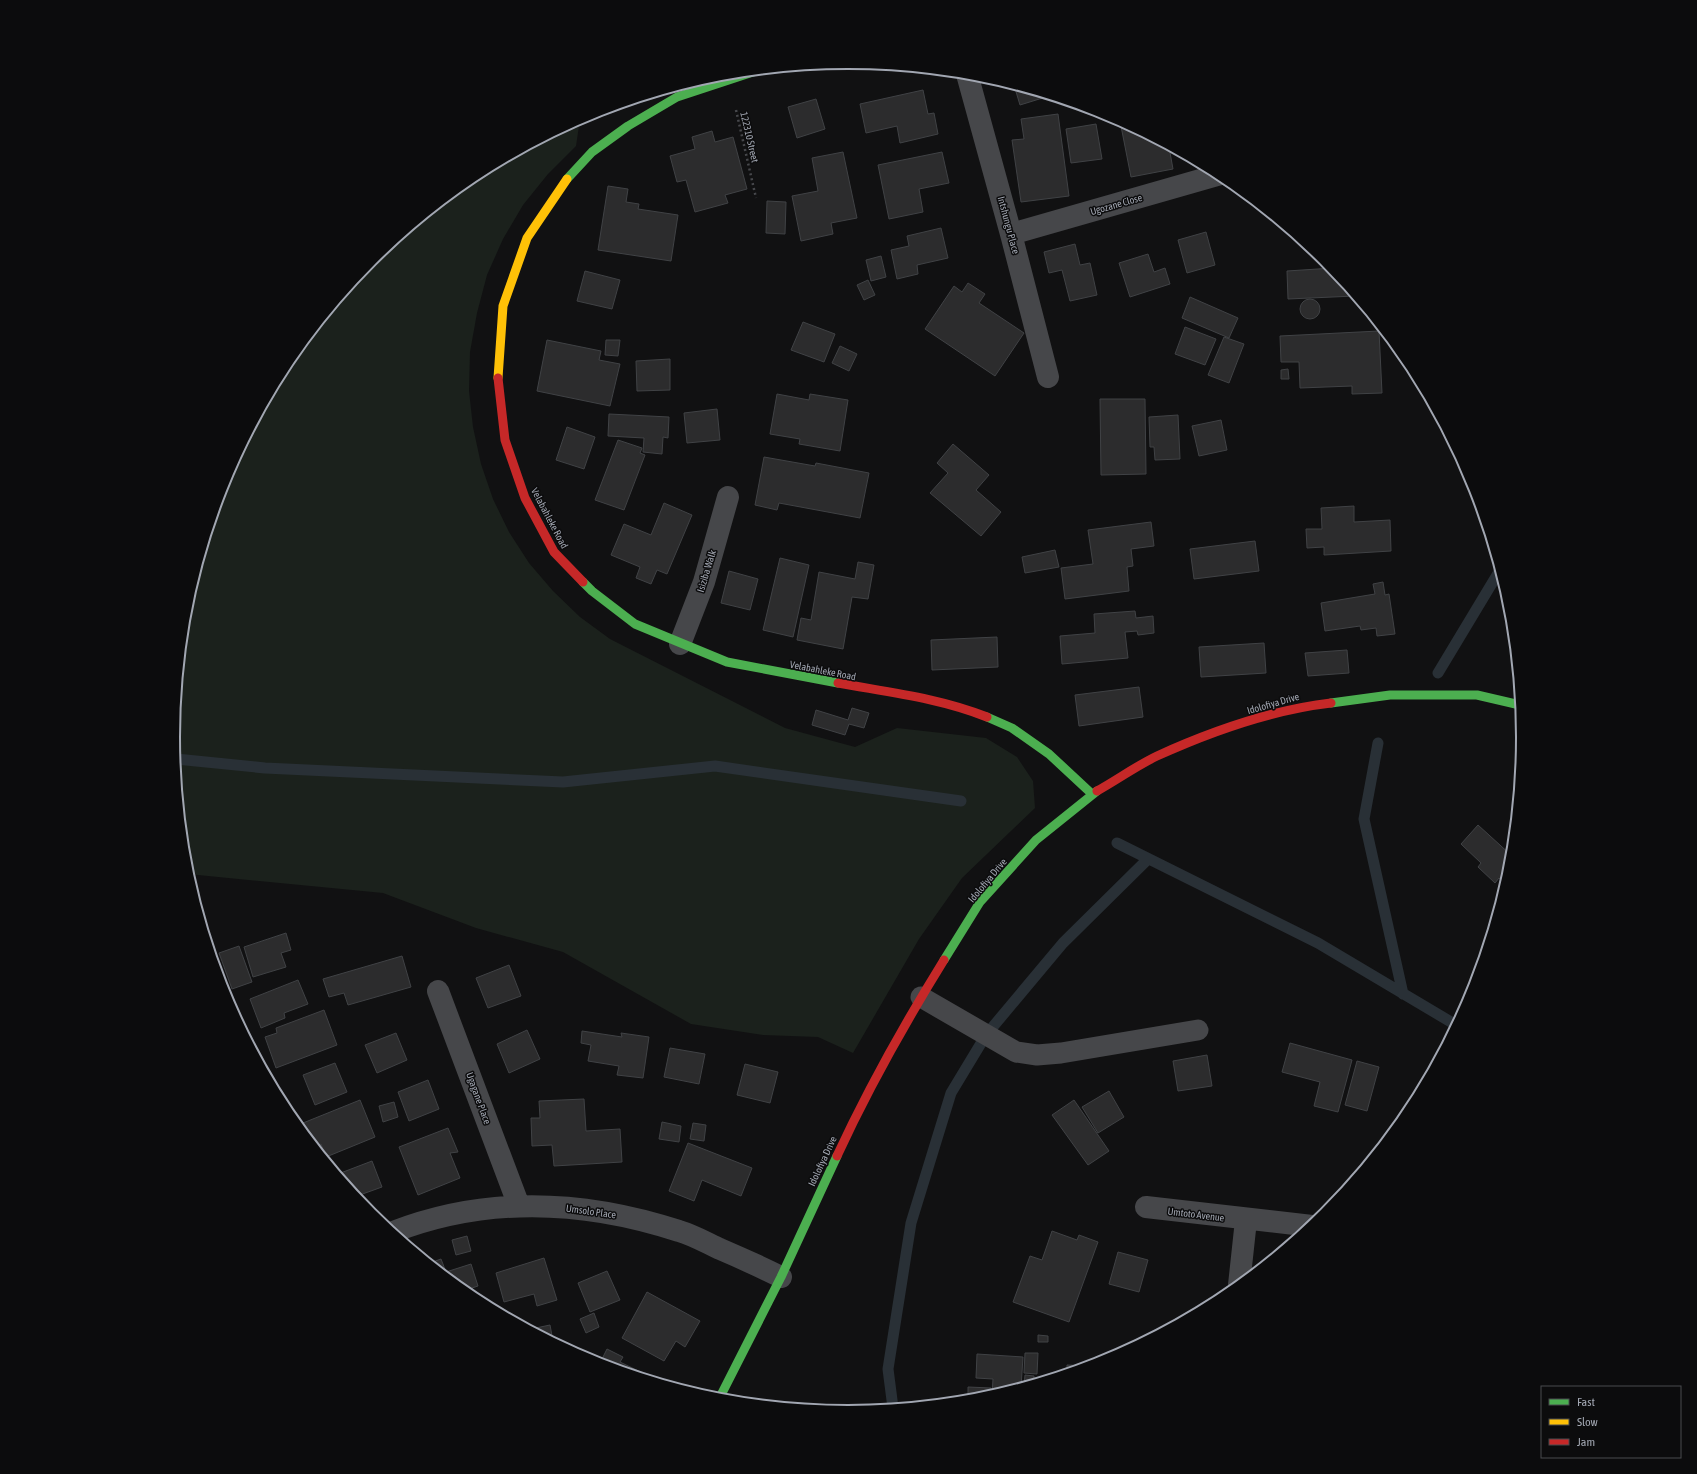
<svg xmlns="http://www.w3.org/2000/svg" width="1697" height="1474" viewBox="0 0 1697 1474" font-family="'Asap Condensed',sans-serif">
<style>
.green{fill:#1b211c}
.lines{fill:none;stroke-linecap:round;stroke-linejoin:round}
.stream{stroke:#293036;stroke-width:11}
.building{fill:#2c2c2d;stroke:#404245}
.path{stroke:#47484c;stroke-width:2.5;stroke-dasharray:2 3;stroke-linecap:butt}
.lane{stroke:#46474a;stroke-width:21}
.street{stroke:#46474a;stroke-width:22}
.fast{stroke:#4caf50;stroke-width:9}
.slow{stroke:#ffc107;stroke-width:9}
.jam{stroke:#c62828;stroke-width:9}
.labels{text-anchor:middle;stroke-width:3;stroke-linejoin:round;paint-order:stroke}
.street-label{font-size:10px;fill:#a2a7b2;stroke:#0c0c0d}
.rim{fill:none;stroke:#a2a7b2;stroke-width:2}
</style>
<rect width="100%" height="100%" fill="#111112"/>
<path class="green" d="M580,119L576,146L548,174L523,205L503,239L487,275L477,313L470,352L469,391L473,427L481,464L493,499L509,532L529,563L553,591L580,617L610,639L785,728L855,747L897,728L986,738L1017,757L1033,781L1035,808L962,878L919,939L853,1053L818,1037L763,1035L691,1024L563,952L476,928L383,893L188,874L186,868L174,737L187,605L225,478L287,362L371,260L474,176Z"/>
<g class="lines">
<path class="stream" d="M1438,673L1500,570
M1378,743L1364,819L1403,994
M176,759L265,768L563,782L715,766L961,801
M1117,843L1318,943L1456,1025
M893,1408L888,1369L911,1223L951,1093L986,1035L1063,943L1148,859"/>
</g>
<path class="building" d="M1014,85L1049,96L1020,105Z
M923,90L928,114L934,113L938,134L900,143L897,126L866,133L860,104Z
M816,99L825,129L797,138L788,107Z
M1058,114L1069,196L1021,202L1012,140L1024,139L1021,119Z
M1120,121L1169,147L1173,169L1131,177Z
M1096,124L1102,159L1071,163L1066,129Z
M712,131L715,142L733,137L747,189L725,195L728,203L695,212L686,180L677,182L670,156L695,149L692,137Z
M843,152L857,218L831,223L833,234L801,241L792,196L818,191L812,158Z
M942,152L949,183L919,189L923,212L889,219L878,165Z
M608,186L628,189L626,202L639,204L638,209L678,215L671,261L598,250Z
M767,201L786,202L785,234L766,233Z
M941,228L948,258L917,265L918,274L897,279L891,250L909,246L907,236Z
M1206,232L1215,265L1187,273L1178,240Z
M1075,244L1080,265L1090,263L1097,295L1070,301L1062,270L1049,273L1044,252Z
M1148,254L1154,272L1165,268L1170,284L1130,297L1119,263Z
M881,256L886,277L871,281L866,260Z
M1333,268L1355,296L1288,299L1287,271Z
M585,271L620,280L612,309L577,301Z
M868,280L875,295L864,300L857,285Z
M968,283L985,294L979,303L1024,333L995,376L925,329L954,286L962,292Z
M1190,297L1238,318L1229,338L1182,318Z
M1300 309a10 10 0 1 1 20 0a10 10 0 1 1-20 0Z
M803,322L835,334L824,362L791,350Z
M1185,327L1216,339L1205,365L1175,354Z
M1379,331L1382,393L1352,394V386L1300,388L1299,362H1281L1280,336Z
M1224,337L1244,344L1229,383L1208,375Z
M547,340L601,351L599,360L620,364L610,406L537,391Z
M606,340H620L618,356L605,355Z
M840,346L857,354L849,371L832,363Z
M670,359V390L637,391L636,361Z
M1288,369L1289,379H1281V370Z
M777,394L809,400L810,394L848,400L840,451L799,444L800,439L770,434Z
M1100,399H1145L1146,474L1101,475Z
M717,409L720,440L687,443L684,413Z
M609,414L669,417L668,438L663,437L662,454L643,452L644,438L608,436Z
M1178,415L1180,459L1155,460L1154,447H1150L1149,417Z
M1221,420L1227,450L1199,456L1192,426Z
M567,427L595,437L584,469L556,460Z
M618,440L642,448L640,453L645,455L624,510L595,500Z
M953,444L989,475L976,490L1001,512L981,536L930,493L948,473L937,463Z
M764,457L815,466L816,463L869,473L860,518L779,503L777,510L755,505Z
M664,503L692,515L667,574L657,570L651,584L636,578L640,567L611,555L624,524L651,535Z
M1354,506V522L1390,520L1391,551L1324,555V547L1307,548L1306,529H1322L1321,508Z
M1151,522L1154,546L1131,549L1133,566L1127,567L1129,591L1065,599L1061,568L1093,564L1088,530Z
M1255,541L1259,571L1194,579L1190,549Z
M1055,550L1059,567L1025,573L1022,557Z
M780,558L809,565L793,637L763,630Z
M858,562L874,565L868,599L852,597L843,649L797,640L801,618L811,620L819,572L855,579Z
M729,571L758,579L750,610L721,603Z
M1383,582L1385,595L1389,594L1395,634L1377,636L1376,628L1361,630L1360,626L1325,631L1321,603L1375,594L1373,584Z
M1135,611L1136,618L1153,616L1154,633L1138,635L1137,631L1125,632L1128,658L1062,664L1060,636L1095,633L1094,614Z
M997,637L998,667L932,670L931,640Z
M1264,643L1266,673L1201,677L1199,647Z
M1347,650L1349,673L1308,676L1305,653Z
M1139,687L1143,717L1079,726L1075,695Z
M852,708L869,713L864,728L849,724L845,735L812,725L816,710L848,720Z
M1478,825L1512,856L1506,884L1499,878L1495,883L1478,867L1481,863L1461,844Z
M286,933L291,950L281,953L286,967L253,977L244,947Z
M239,946L252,982L232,989L219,953Z
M402,956L411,987L348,1005L344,993L329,997L323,979Z
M509,965L521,996L488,1008L476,978Z
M298,980L308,1004L284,1013L285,1018L261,1028L250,999Z
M324,1010L337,1045L276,1068L265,1037L277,1033L276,1028Z
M527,1030L540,1059L509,1073L497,1044Z
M582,1031L622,1037L621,1033L649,1037L643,1078L617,1075L619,1066L588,1061L591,1045L581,1043Z
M396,1033L407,1060L377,1073L365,1045Z
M1290,1043L1352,1060L1338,1112L1314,1106L1320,1082L1282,1072Z
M670,1048L705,1054L699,1084L664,1077Z
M1207,1055L1212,1086L1178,1091L1173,1061Z
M1357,1061L1379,1067L1367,1111L1345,1105Z
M335,1063L347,1092L315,1105L303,1075Z
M745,1064L778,1072L770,1103L737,1095Z
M428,1080L439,1109L409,1121L398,1092Z
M1109,1091L1124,1117L1098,1133L1082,1107Z
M584,1099L586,1131L620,1129L622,1162L554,1166L552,1145L532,1146L531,1118H540L539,1101Z
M360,1100L375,1137L326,1157L321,1144L316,1147L309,1138L303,1123Z
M1074,1100L1109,1151L1088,1165L1052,1115Z
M394,1102L398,1117L383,1122L379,1106Z
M662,1122L681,1126L679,1142L659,1139Z
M693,1123L706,1125L704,1141L690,1139Z
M448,1128L458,1152L450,1153L460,1178L418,1195L399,1147Z
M688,1143L752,1168L741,1196L702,1180L694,1201L669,1191Z
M372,1161L382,1187L357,1196L338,1174Z
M1052,1231L1077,1240L1079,1235L1098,1242L1069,1322L1013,1302L1030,1256L1042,1260Z
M467,1236L471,1251L456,1255L452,1240Z
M1118,1252L1148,1260L1139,1292L1109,1284Z
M544,1258L557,1300L537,1306L534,1294L504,1302L496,1273Z
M441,1259L446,1272L471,1264L478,1286L472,1288L476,1300L430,1263Z
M607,1271L620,1300L590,1312L578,1283Z
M647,1292L700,1321L685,1347L676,1341L664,1361L622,1338Z
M594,1313L599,1327L586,1333L580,1319Z
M550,1325L553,1341L531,1329Z
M1038,1335L1048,1336V1342H1038Z
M607,1349L623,1357L620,1362L651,1377L650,1379L600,1363Z
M1025,1353H1038L1037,1374L1024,1373Z
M977,1354L1023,1357L1021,1387L992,1395L993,1379L976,1378Z
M1067,1365L1089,1366L1067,1373Z
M1025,1375L1034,1376V1383L1024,1386Z
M968,1387L991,1388L990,1396L968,1400Z"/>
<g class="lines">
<path class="path" d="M736,110L756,198"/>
<path class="lane" d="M921,997L1016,1052L1037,1055L1061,1053L1198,1030"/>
<path class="street" d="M967,74L1011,234L1048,377
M1011,234L1221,174
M680,644L704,582L728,497
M438,991L519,1206
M1146,1207L1312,1226
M393,1232C486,1196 584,1200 679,1231C693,1235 707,1243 720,1249C741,1258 761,1267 781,1277
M1239,1285L1246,1220"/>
<path class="fast" d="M567,179L592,152L628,126L677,97L756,71
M583,582L592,591L635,624L727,662L838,683
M1331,703L1390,695H1477L1520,705
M987,717L1012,728L1049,754L1092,794
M944,960L980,902L1036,840L1097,791
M719,1399L781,1277L837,1156"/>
<path class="slow" d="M498,378L503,306L527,238L567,179"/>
<path class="jam" d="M498,378L505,440L525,498L554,552L583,582
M838,683C887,692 940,698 987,717
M1097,791C1117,780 1136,766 1157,756C1212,731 1271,710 1331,703
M837,1156C868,1089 905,1023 944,960"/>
</g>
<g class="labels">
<g class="street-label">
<text transform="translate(750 137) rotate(77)" y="4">122310 Street</text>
<text transform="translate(1116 204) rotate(-16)" y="4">Ugozane Close</text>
<text transform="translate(1009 225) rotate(75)" y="4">Intshungu Place</text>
<text transform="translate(550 518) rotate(62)" y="4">Velabahleke Road</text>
<text transform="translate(706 571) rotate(-73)" y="4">Isiziba Walk</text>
<text transform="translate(823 670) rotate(11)" y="4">Velabahleke Road</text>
<text transform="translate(1273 703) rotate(-16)" y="4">Idolofiya Drive</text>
<text transform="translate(987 880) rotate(-50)" y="4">Idolofiya Drive</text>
<text transform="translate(479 1098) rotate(70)" y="4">Ugagane Place</text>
<text transform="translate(822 1161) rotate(-65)" y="4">Idolofiya Drive</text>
<text transform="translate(591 1211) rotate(8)" y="4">Umsolo Place</text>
<text transform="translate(1196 1214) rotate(7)" y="4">Umtoto Avenue</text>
</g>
</g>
<path d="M0 0H1697V1474H0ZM180 737a668 668 0 1 1 1336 0a668 668 0 1 1-1336 0Z" fill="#0c0c0d" fill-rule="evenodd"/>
<path class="rim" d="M180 737a668 668 0 1 1 1336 0a668 668 0 1 1-1336 0Z"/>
<rect x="1541" y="1386" width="140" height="72" fill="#0c0c0d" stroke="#484a4f"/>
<rect x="1549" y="1399" width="20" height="6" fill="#4caf50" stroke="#484a4f"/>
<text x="1577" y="1406" font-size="12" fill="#a2a7b2">Fast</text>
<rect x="1549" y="1419" width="20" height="6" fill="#ffc107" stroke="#484a4f"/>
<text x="1577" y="1426" font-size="12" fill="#a2a7b2">Slow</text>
<rect x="1549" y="1439" width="20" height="6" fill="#c62828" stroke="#484a4f"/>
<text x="1577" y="1446" font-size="12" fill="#a2a7b2">Jam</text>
</svg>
